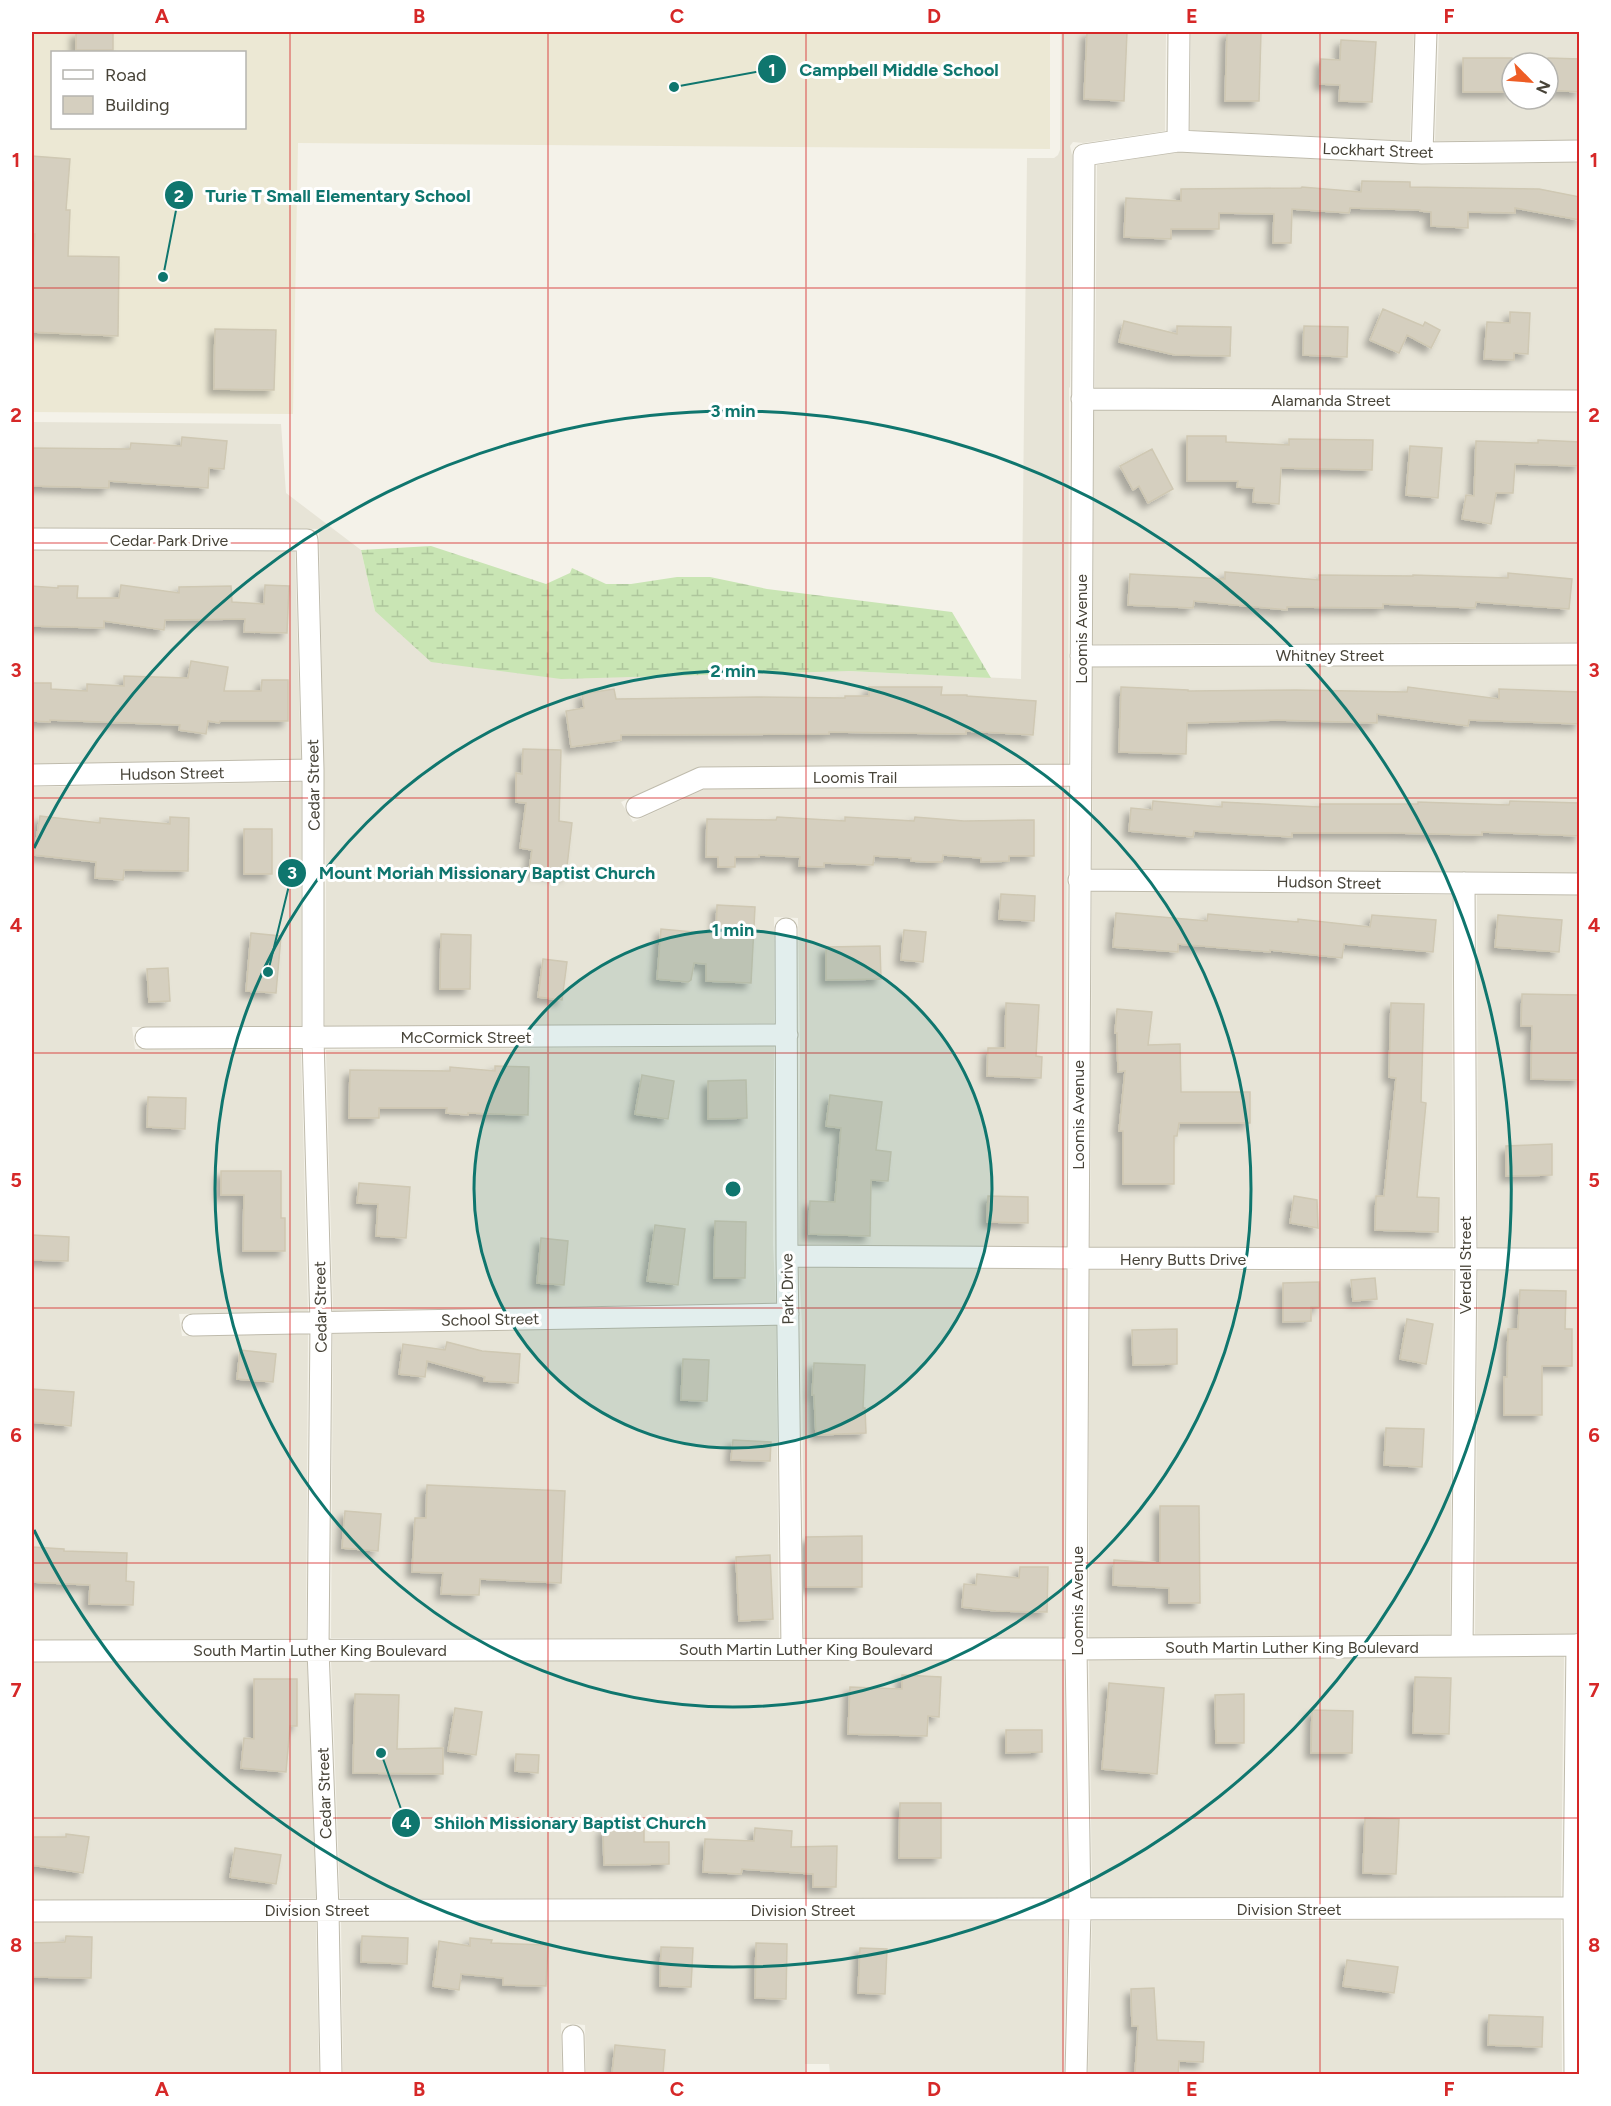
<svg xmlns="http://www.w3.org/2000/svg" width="1611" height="2106" viewBox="0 0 1611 2106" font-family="Figtree,sans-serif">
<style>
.residential{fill:#e7e4d7;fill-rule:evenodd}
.education{fill:#ece8d4;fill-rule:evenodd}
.wetland{fill:url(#wetland-marsh)}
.building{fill:#d5cfbf;stroke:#cfc8b3;stroke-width:1.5;filter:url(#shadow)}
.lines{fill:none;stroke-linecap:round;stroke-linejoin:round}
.minor-casing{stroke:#bfbbac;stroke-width:23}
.minor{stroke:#fff;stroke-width:21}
.grid{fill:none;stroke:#d62828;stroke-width:1.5;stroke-opacity:0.55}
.ring{fill:none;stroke:#0f766e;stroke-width:3}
.labels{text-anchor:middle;stroke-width:6;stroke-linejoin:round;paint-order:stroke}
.street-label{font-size:16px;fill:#474338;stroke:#fff}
.centre{fill:#0f766e;stroke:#fff;stroke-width:3}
.ring-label{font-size:18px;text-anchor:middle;font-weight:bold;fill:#0f766e;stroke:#fff;stroke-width:6;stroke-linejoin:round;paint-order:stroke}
.leader{fill:none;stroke:#0f766e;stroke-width:2}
.callout-dot{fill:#0f766e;stroke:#fff;stroke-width:2}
.mark-label{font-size:18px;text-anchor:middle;font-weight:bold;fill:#fff}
.callout-label{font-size:18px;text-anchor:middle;font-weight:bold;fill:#0f766e;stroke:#fff;stroke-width:6;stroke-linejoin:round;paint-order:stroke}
.neatline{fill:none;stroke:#d62828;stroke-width:2}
.grid-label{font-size:20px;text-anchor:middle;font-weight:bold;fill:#d62828}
</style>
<defs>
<pattern id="wetland-marsh" width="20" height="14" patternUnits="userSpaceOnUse" patternTransform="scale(1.5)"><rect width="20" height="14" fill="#c9e5b4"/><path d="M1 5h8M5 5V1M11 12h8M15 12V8" fill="none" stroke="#aec69c"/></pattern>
<filter id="shadow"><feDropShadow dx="-5.5" dy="5.5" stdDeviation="3" flood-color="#0004"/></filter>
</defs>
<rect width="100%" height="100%" fill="#f4f2e9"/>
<path class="residential" d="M1061,32H1166L1165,131L1083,143L1073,142L1070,146L1072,155L1070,387L1069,388L1068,764L700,767L621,802L633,822L705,789L1067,787L1065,1247L799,1245L800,1045L798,918L774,917V1023L325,1027L326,882L319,529L32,528V422L281,424L286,493L361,550L375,611L849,671L1021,679L1027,158H1054L1058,155L1060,150Z
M1191,32H1414L1410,141L1190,130Z
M1439,32H1579V140L1435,141ZM1512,63H1548V99H1512Z
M1179,152L1434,165L1579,162V390L1095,388L1097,165Z
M1094,410L1579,412V642L1093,644Z
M32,550L295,551L301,759L32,764Z
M1579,665V873L1092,869L1093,667Z
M301,782V1027H132L135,1049L301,1050L308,1312L179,1314L182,1336L308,1334L306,1639L32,1640V787Z
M1092,891L1452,895L1453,1248L1090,1247Z
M1477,895H1579V1247L1478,1248Z
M774,1046L773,1245L776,1303L333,1311L326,1050Z
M799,1267L1065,1269L1064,1638H804L802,1324Z
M1089,1270L1453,1271L1450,1635L1089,1638Z
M1579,1270V1634H1475L1478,1271Z
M776,1325L779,1638H331L333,1334Z
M1564,1656L1561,1897L1092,1898L1089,1660Z
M792,1660H1064L1068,1898H340L331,1661Z
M307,1661L316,1898L32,1900V1662Z
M1561,1920L1562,2074H1088L1092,1921Z
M316,1921L319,2074H32V1922Z
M341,1921H1068L1063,2074H830L829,2064H805V2074H586L585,2025L561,2023L562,2074H343Z"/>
<path class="education" d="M32,32H1050V149L298,143L293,414L32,412ZM52,52H244V128H52Z"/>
<path class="wetland" d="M431,546L546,584L570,573L572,568L606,584H631L677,577H710L767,589L952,612L991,678L849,671L561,679L431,662L375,611L361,550Z"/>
<path class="building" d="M76,32H113V50H76Z
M1087,32H1127L1124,101L1084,99Z
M1227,32H1261L1259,101H1225Z
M1341,40L1376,42L1372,102L1339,101L1340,85L1320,84L1321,59L1340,60Z
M1463,58H1512V92H1463Z
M1548,58L1580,59V92L1548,90Z
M32,156L70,159L66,210H70L68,256L119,257L118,336L32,332L33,281H32V274L35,234H32L34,182L32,181Z
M1362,181L1410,182V187L1539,189L1580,197V220L1515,208V213L1468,212V228L1431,226V212L1420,211V210L1350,208L1349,213L1292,209L1291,243H1273L1274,214L1219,213V229H1171V239L1124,237L1126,198L1181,201V189L1301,188L1302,187L1361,192Z
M1383,309L1423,326L1425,322L1440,330L1431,348L1407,335L1399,353L1370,340Z
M1510,312L1530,313L1528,354L1514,353V360L1484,359L1487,322L1510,323Z
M1124,321L1177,334V326L1231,327L1230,356L1175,355L1119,342Z
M1304,326L1348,327L1347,357L1303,355Z
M215,329L276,330L274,390L214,389Z
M1187,436H1226V442L1289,445V439L1373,440L1372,470L1281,468L1279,504L1253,502L1254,488L1237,487L1238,481H1187Z
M182,437L227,441L224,469L209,468L208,488L109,481V488L32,486V448L130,449L131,443L181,446Z
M1538,440L1580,442V466L1515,464L1513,493H1496L1491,524L1462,519L1466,495L1474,496L1476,441L1538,443Z
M1410,446L1442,448L1438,498L1406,495Z
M1152,449L1173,489L1148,503L1139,486L1133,490L1120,466Z
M1225,572L1319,580V575L1413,576V575L1508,578V573L1572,579L1569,609L1476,602L1475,608L1383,604V608L1287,607V610L1194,601L1193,608L1128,605L1130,574L1225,579Z
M121,585L179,593V587L231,586L232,602L264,604L265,585L289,586L287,633L244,632L245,619L165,620L164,630L104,621V628L32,626V586L58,588V586H78L77,598H119Z
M191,661L228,667L224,691H261L262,680H288V721H220L219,723L208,721L206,734L179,730L180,725L50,720V722L32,721V683H51V689L87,691V684L124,686V676L188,678Z
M869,687H942L941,695H967V696L1036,701L1033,735L966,731V734L829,732V734L621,735V740L571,747L566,711L584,708L582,694L614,689L616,699L758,697L845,698V696H869Z
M1121,687L1188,690V691L1296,690L1407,692L1408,687L1499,699V689L1580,692V724L1469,720L1468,726L1377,714V723L1277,720L1187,723L1186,754L1119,752Z
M523,749L561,750L559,821L572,823L566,875L529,871L532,850L520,848L526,803L516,802V773L522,774Z
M1153,801L1222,807V802L1320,807V804H1418V802L1509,805L1510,801L1580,803V836L1482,832V835L1392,833H1292V837L1194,831L1193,837L1129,831L1131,808L1152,810Z
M40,816L100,823V818L170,824V817L189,818L188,871L124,870L123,880L95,878L96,862L34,855Z
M777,817L845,821V817L914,821L915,817L964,821L1034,820V856H1009V861L981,862V858L943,855L942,862H927L911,861V858L874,856L873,865L824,863V867L799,866L800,857L759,855V857H735V867H718V857H706L707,819L776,820Z
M244,829H272V874H244Z
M1001,894L1035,896L1034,921L999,919Z
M717,905L755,907L751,983L706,981V964L694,963L691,980L688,982L657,979L661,929L716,934Z
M1116,913L1207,921L1208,914L1298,922V919L1370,927L1372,915L1436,920L1433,952L1344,944L1342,958L1270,950V952L1178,944V952L1113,947Z
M1498,915L1562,920L1559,952L1495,947Z
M904,930L926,932L923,962L901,960Z
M251,933L281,936L276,993L246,991Z
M441,934L471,935L470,989H440Z
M880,946L881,979L826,980V947Z
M543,959L567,962L562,1000L538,997Z
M168,968L170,1001L149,1002L147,969Z
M1522,994L1579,995L1580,1080L1531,1079L1532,1026H1521Z
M1006,1003L1039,1005L1036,1056L1042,1057L1041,1078L987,1076L988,1048H1005Z
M1391,1003L1424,1004L1421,1102L1426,1103L1417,1197L1439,1198L1438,1232L1375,1230L1376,1196H1384L1396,1078L1389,1077Z
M1117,1009L1152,1012L1148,1045L1180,1044L1181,1092H1250V1123H1179L1177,1136H1174V1184H1123V1131H1119L1125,1071L1118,1072L1117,1033H1115Z
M495,1066L529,1067L528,1115L468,1113V1115L446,1113L447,1108H379V1118H349L350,1070L450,1071V1067L495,1071Z
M642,1075L674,1081L668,1119L635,1114Z
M746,1080L747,1118L708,1119V1081Z
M830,1095L882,1102L876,1150L891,1152L888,1181L871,1180L870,1236L809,1234L810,1201L835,1202L841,1128L826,1126Z
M148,1097L186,1098L185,1129L147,1127Z
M1552,1144V1175L1506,1176V1146Z
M221,1171H281V1218H285V1251H243L244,1195H221Z
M359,1183L410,1187L406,1238L376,1236L378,1204L357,1203Z
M988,1196L1028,1197V1223L987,1222Z
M1294,1196L1317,1200L1318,1228L1290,1223Z
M715,1221L746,1222L745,1278H714Z
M655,1225L685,1229L678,1285L647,1281Z
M32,1235L69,1237L68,1261L32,1260Z
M541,1238L568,1241L564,1285L537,1283Z
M1375,1278L1377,1299L1353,1301L1351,1280Z
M1319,1282V1307H1311V1321L1283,1322V1283Z
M1520,1290L1566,1291L1565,1329H1572V1366H1542V1415H1504V1377H1507L1508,1329H1518Z
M1407,1319L1433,1324L1426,1364L1400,1359Z
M1177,1329V1364L1133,1365L1132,1330Z
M447,1342L482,1351L520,1354L518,1383L484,1381L485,1377L427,1361L425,1377L399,1374L403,1344L445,1350Z
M240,1350L276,1354L273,1382L237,1379Z
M683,1359L709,1360L707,1401L681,1400Z
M814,1363L865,1365L863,1408H865L866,1433L816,1435L814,1395H812Z
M32,1389L74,1392L71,1426L32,1422Z
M1386,1428L1424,1429L1422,1467L1384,1465Z
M733,1440L771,1442L770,1461L731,1460Z
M427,1485L565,1491L561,1583L480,1579L479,1595L441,1594L443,1573L412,1572L415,1518H426Z
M1160,1506H1199L1200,1603H1169V1588L1113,1585L1114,1560L1160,1563Z
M345,1511L381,1514L378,1551L342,1548Z
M862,1536V1587H806V1537Z
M32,1547L64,1549V1551L127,1553L126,1581L134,1582L133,1605L89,1604L90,1585L32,1582Z
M770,1555L773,1619L739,1621L736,1557Z
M1020,1567H1048L1047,1612L996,1611L962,1607L964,1584L976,1585L977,1574L1019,1578Z
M902,1675L941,1677L939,1717L928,1716L927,1736L848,1734L850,1687L902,1689Z
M1415,1677L1451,1678L1449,1734L1413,1733Z
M254,1679H297V1726H290L286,1772L241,1768L244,1738L254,1739Z
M1109,1683L1164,1688L1157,1774L1102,1769Z
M355,1694L399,1695L397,1749L443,1748V1774L353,1773Z
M1244,1694V1743H1216L1215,1695Z
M455,1708L482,1712L476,1755L448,1751Z
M1312,1710L1353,1711L1352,1753H1311Z
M1006,1730H1042V1752L1006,1753Z
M516,1754L539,1755L538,1773L515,1771Z
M900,1803H941V1858H899Z
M1365,1818L1399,1819L1396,1874L1363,1873Z
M603,1828H644V1842H669V1864L604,1865Z
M755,1828L792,1831L791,1847L837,1846L836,1887H813V1874L742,1869L741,1874L703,1872L705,1839L754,1841Z
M66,1834L89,1837L83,1873L32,1865V1837H66Z
M235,1848L281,1855L276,1884L230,1877Z
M66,1936L92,1937L91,1978L32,1977V1943L65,1942Z
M362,1936L408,1938L407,1964L361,1962Z
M470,1938L492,1940L491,1943L548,1945L546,1986L503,1985V1978L461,1974L459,1990L433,1986L439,1941L470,1946Z
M756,1943L787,1944L786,1999L755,1998Z
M661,1947L693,1948L691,1987L660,1986Z
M860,1948L887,1949L885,1994L858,1993Z
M1347,1960L1398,1967L1394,1993L1343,1986Z
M1154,1988L1157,2040L1204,2042L1203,2062L1179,2061L1178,2074H1135L1138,2026H1132L1131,1989Z
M1489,2015L1543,2017L1542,2047L1488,2045Z
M615,2045L665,2050L663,2074H612Z"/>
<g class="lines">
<defs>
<path id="minor" d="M1178,141L1179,32
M1422,153L1426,32
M1082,399L1580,401
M32,539L307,540L313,770V1038L321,1323L318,1650L328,1910L331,2074
M1081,656L1580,654
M32,775L313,770
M637,807L701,778L1080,775
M1079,880L1580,884
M786,929L787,1256L792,1649
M146,1038L787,1035
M787,1256L1077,1258L1580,1259
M193,1325L788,1314
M1462,1646L1466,1260L1464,883
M32,1651L1076,1649L1580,1645
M32,1911L1574,1908
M573,2036L574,2074
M1076,2074L1080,1910L1076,1649L1084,155L1178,141L1422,153L1580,151
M1575,2074L1574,1895L1577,1645"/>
</defs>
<use href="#minor" class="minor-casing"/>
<use href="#minor" class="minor"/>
</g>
<path class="grid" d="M290,32V2074M548,32V2074M806,32V2074M1063,32V2074M1320,32V2074M32,288H1580M32,543H1580M32,798H1580M32,1053H1580M32,1308H1580M32,1563H1580M32,1818H1580"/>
<circle cx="733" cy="1189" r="259" fill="#0f766e" fill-opacity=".12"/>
<g class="ring">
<circle cx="733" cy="1189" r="259"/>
<circle cx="733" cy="1189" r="518"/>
<path d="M34 848A778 778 0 1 1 34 1530"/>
</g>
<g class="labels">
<g class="street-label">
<text transform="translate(1378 150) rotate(2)" y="6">Lockhart Street</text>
<text x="1331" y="406">Alamanda Street</text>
<text x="169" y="546">Cedar Park Drive</text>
<text transform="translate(1081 629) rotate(-90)" y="6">Loomis Avenue</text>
<text x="1330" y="661">Whitney Street</text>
<text transform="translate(172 773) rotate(-1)" y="6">Hudson Street</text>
<text x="855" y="783">Loomis Trail</text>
<text transform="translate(313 785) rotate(-91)" y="6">Cedar Street</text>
<text transform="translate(1329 882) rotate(1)" y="6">Hudson Street</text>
<text x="466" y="1043">McCormick Street</text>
<text transform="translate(1078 1115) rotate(-90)" y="6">Loomis Avenue</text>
<text x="1183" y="1265">Henry Butts Drive</text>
<text transform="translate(1465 1265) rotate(-90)" y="6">Verdell Street</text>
<text transform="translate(787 1289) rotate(-91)" y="6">Park Drive</text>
<text transform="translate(320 1307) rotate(-91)" y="6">Cedar Street</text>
<text transform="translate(490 1319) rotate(-1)" y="6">School Street</text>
<text transform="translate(1077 1601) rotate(-90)" y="6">Loomis Avenue</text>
<text x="1292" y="1653">South Martin Luther King Boulevard</text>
<text x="806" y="1655">South Martin Luther King Boulevard</text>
<text x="320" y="1656">South Martin Luther King Boulevard</text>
<text transform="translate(324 1793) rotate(-92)" y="6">Cedar Street</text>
<text x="1289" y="1915">Division Street</text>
<text x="317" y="1916">Division Street</text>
<text x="803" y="1916">Division Street</text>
</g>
</g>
<circle cx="733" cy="1189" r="9" class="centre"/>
<g class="ring-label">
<text x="733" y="417">3 min</text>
<text x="733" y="677">2 min</text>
<text x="733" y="936">1 min</text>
</g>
<path class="leader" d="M674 87L772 69M163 277L179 195M268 972L292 873M381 1753L406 1823"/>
<g class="callout-dot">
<circle cx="674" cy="87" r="6"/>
<circle cx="163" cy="277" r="6"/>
<circle cx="268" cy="972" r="6"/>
<circle cx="381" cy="1753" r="6"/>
<circle cx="772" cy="69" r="15"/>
<circle cx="179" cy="195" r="15"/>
<circle cx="292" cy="873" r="15"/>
<circle cx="406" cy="1823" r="15"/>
</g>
<g class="mark-label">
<text x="772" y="76">1</text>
<text x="179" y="202">2</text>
<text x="292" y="879">3</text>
<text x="406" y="1829">4</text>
</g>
<g class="callout-label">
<text x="899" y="76">Campbell Middle School</text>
<text x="338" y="202">Turie T Small Elementary School</text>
<text x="487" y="879">Mount Moriah Missionary Baptist Church</text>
<text x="570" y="1829">Shiloh Missionary Baptist Church</text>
</g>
<rect width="1611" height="2106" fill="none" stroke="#ffffff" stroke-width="66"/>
<rect x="51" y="51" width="195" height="78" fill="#ffffff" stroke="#b5b4af" stroke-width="1.5"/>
<rect x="63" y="70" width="30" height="9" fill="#ffffff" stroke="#b5b4af" stroke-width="1.5"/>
<text x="105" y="81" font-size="18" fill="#474338">Road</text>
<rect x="63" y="96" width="30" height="18" fill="#d5cfbf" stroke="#b5b4af" stroke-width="1.5"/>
<text x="105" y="111" font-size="18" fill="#474338">Building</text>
<g transform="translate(1530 81) rotate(115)"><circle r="28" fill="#ffffff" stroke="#b5b4af" stroke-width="1.5"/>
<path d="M0-4.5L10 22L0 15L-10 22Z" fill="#ee5d25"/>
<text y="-9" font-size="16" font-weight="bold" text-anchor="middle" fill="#474338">N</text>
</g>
<rect x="33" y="33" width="1545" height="2040" class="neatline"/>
<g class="grid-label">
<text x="162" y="23">A</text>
<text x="419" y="23">B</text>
<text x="677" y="23">C</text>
<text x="934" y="23">D</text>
<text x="1192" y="23">E</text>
<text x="1449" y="23">F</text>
<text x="16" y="167">1</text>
<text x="1594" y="167">1</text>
<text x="16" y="422">2</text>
<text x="1594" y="422">2</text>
<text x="16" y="677">3</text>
<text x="1594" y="677">3</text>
<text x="16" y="932">4</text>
<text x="1594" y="932">4</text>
<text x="16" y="1187">5</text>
<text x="1594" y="1187">5</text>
<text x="16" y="1442">6</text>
<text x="1594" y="1442">6</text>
<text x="16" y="1697">7</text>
<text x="1594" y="1697">7</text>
<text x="16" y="1952">8</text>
<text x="1594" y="1952">8</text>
<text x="162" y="2096">A</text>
<text x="419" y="2096">B</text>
<text x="677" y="2096">C</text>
<text x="934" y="2096">D</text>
<text x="1192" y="2096">E</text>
<text x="1449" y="2096">F</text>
</g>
</svg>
